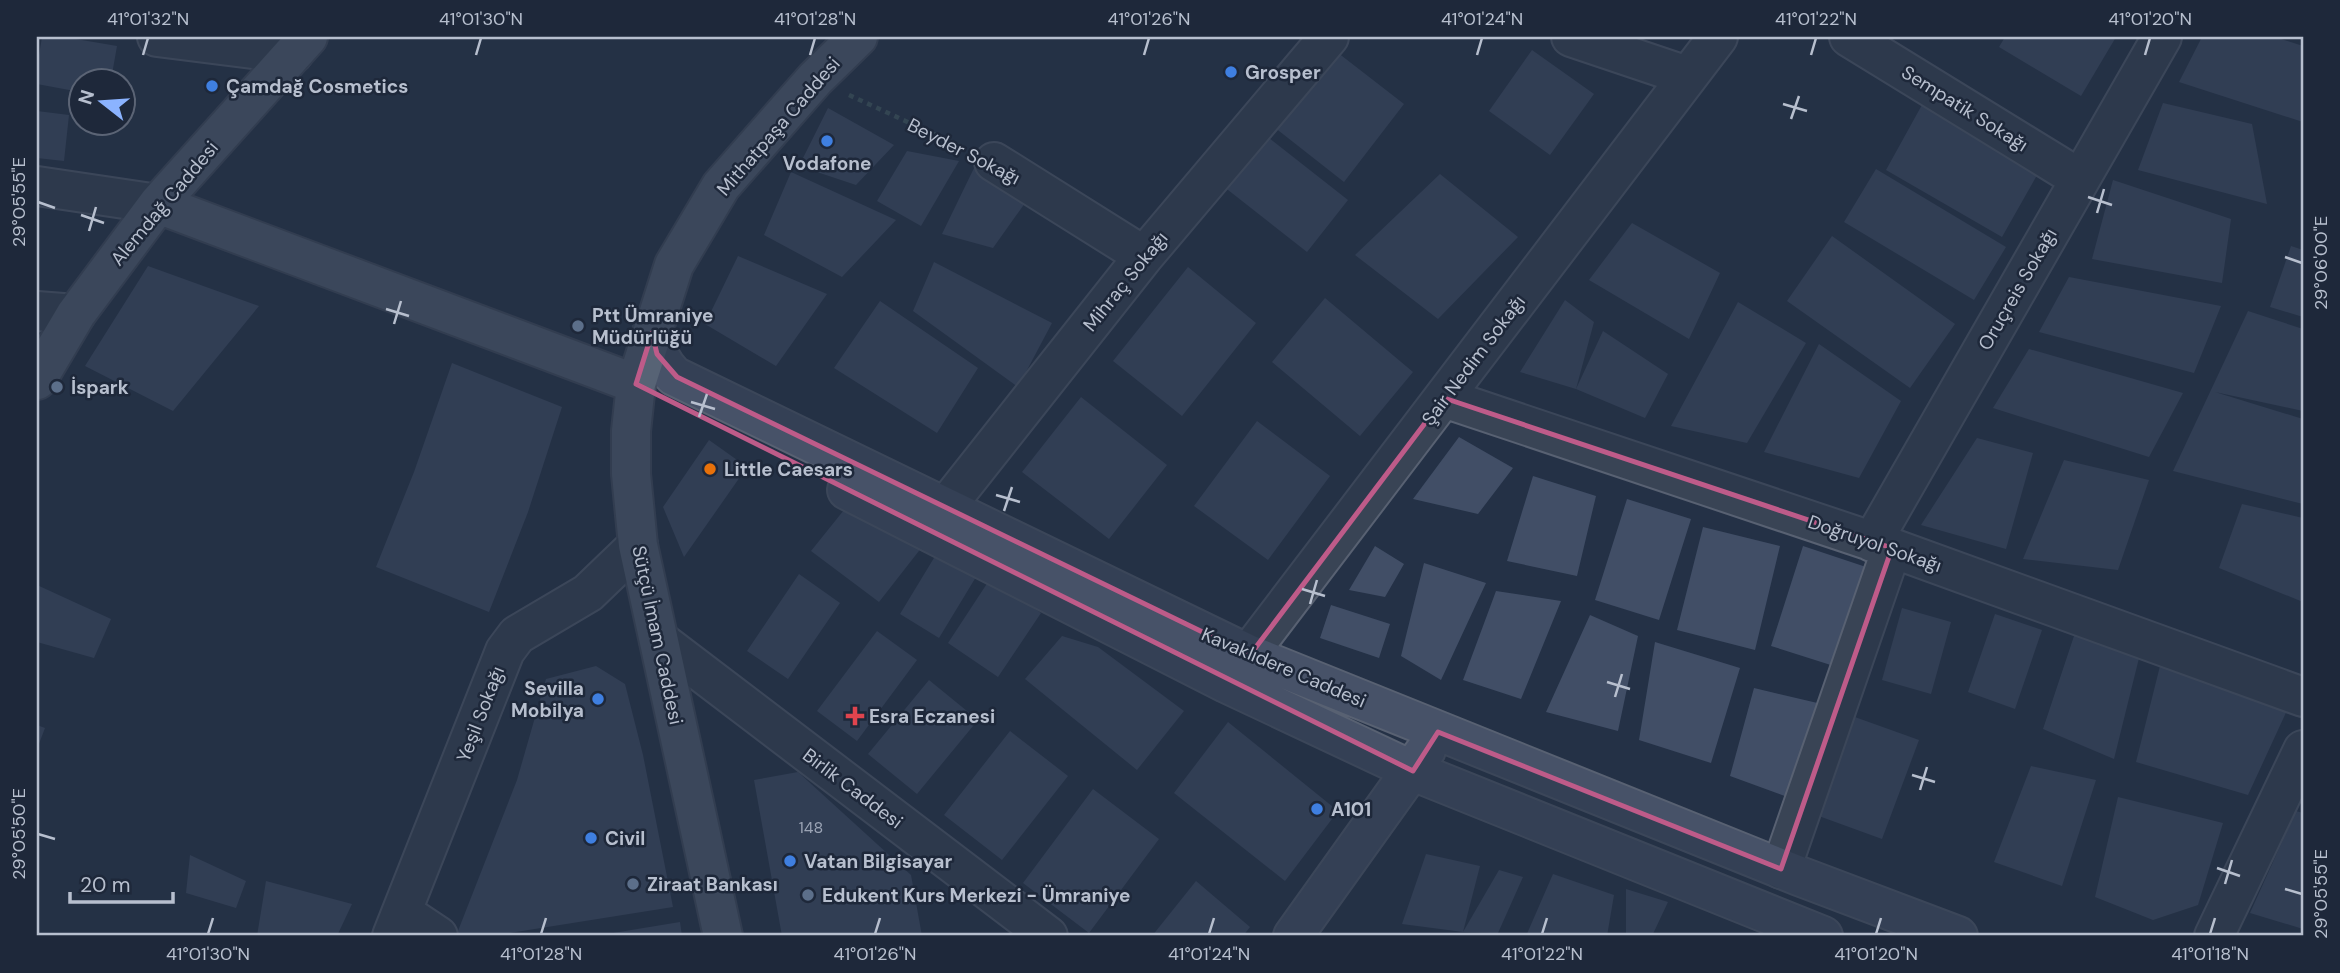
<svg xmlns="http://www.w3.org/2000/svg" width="2340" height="973" viewBox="0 0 2340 973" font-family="'DM Sans',sans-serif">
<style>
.building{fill:#414e66}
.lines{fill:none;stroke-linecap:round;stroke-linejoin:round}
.street-casing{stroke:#586172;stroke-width:42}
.secondary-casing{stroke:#586172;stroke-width:42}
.primary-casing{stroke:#434c5e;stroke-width:42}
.path{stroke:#455e62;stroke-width:4.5;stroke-dasharray:5 5;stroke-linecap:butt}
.street{stroke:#394455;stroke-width:38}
.secondary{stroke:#475268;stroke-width:38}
.primary{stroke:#576375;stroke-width:38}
.marked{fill:none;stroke:#be5b89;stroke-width:5;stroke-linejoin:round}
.ticks{fill:none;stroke:#b7bfce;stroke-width:2.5}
.shop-dot{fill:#3f7fe0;stroke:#1e283a;stroke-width:2.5}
.service-dot{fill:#5c6f8a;stroke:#1e283a;stroke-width:2.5}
.food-dot{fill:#e8710a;stroke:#1e283a;stroke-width:2.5}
.health-dot{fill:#e0444e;stroke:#1e283a;stroke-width:2.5}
.labels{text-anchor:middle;stroke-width:5;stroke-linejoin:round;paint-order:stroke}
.number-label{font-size:16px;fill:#9aa3b4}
.poi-label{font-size:19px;font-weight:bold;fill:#b7bfce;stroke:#1e283a;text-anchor:start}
.street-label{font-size:19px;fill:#b7bfce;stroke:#1e283a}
.neatline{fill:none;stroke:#b7bfce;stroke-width:2.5}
.ticks-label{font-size:18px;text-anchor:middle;fill:#b7bfce}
</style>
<rect width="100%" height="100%" fill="#243146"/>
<path class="building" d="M42,37H64L117,46L111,80H80V92L37,84V67Z
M2005,37H2116L2081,96L1999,47Z
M2202,37H2275L2303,46V122L2179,82Z
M1333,49L1404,104L1344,182L1274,127Z
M1532,50L1594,94L1550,155L1489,111Z
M1928,94L2045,161L2002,237L1886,170Z
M2163,103L2252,124L2267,204L2138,170Z
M828,108L894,145L856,185L799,166Z
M37,111L69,115L64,161L37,158Z
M1264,134L1348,200L1307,252L1223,186Z
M907,151L959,161L921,226L877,201Z
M975,166L1030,196L993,248L942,234Z
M1876,169L2006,247L1974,300L1844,222Z
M791,172L896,220L842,277L764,235Z
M1440,174L1518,237L1438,319L1355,255Z
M2113,180L2231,219L2222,283L2092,259Z
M1632,223L1720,273L1689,339L1589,280Z
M1832,236L1955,324L1910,388L1787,301Z
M2291,246L2303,250V317L2270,307Z
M738,256L827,294L776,366L705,324Z
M934,262L1052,323L1018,387L913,311Z
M148,266L259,306L173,411L85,366Z
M1188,267L1256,323L1182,416L1113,361Z
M2069,277L2221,306L2194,373L2039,332Z
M1325,298L1413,372L1360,436L1272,362Z
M1565,300L1594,322L1576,389L1603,331L1668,374L1645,418L1576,389L1520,372Z
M880,301L978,368L937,433L834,368Z
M1738,302L1806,343L1747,443L1671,426Z
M2248,311L2303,329V411L2215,392L2303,419V504L2173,471Z
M1819,344L1901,401L1859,478L1764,452Z
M2029,349L2183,393L2149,457L1993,408Z
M452,363L562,407L528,512L489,612L376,567L414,472Z
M1081,397L1167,465L1109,539L1022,472Z
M1257,421L1330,476L1268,560L1194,506Z
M1459,437L1513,468L1478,514L1413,499Z
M1977,438L2033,453L2006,549L1921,525Z
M709,440L747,467L684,557L663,507Z
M2064,460L2149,480L2118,570L2023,559Z
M1533,476L1596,496L1577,576L1507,561Z
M1627,499L1691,519L1659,620L1595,600Z
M852,500L922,547L879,602L811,551Z
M2242,504L2303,518V602L2219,568Z
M1703,527L1780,546L1755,650L1677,630Z
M1375,546L1404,564L1385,597L1349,590Z
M1803,546L1869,568L1837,667L1771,646Z
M940,548L979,572L939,638L900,614Z
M1424,563L1486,583L1441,680L1401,656Z
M799,574L840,603L788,679L747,651Z
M990,579L1041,613L998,677L948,643Z
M37,585L111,619L94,658L37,642Z
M1496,591L1561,601L1521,699L1463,680Z
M1331,605L1390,624L1379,658L1320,638Z
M1902,608L1951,622L1931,694L1882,680Z
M1995,614L2042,630L2015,709L1968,692Z
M1590,615L1638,636L1618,731L1546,712Z
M877,631L917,660L857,741L817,711Z
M2075,633L2140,654L2114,759L2043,729Z
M1062,636L1098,647L1184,711L1137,770L1025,679Z
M1655,642L1740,668L1711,763L1639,740Z
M2162,658L2290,704L2248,795L2136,762Z
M596,666L625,684L643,755L673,907L491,936H456L517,780L546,679Z
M929,680L978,720L917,794L868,754Z
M1754,688L1826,705L1790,798L1730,776Z
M1852,716L1919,740L1882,839L1816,815Z
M1228,722L1338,811L1285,881L1174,793Z
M37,725L45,728L37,749Z
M1010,731L1068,776L1002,860L944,815Z
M2031,766L2096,780L2062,886L1994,862Z
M798,772L911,875L922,936H782L754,780Z
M1093,789L1159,839L1089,933L1023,883Z
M2118,797L2223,823L2198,905L2153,920L2095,897Z
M2296,811L2303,813V929L2250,913Z
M1426,854L1480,866L1463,932L1499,870L1523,877L1498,933L1463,932L1402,924Z
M190,855L246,881L236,908L186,893Z
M1553,874L1614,895L1607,936H1526Z
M266,881L352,904L337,936H257Z
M1196,881L1250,927L1243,936H1152Z
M1626,889L1668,902L1652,936L1626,934Z
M680,922L682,936H601V935Z"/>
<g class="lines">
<defs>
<path id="street" d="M157,37L293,54
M1571,37L1687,76
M1849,37L2080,179
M994,162L1144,256
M37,186L158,204
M37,311L76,314
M1444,398L1892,548L2303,697
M932,533L944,509L1144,256L1329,37
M1872,542L2162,37
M659,640L1048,936
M1230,678L1718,37
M1781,869L1892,548
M402,912L438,936
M392,936L505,651L517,635L588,593L638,545
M2214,936L2303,750"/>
<path id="secondary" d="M652,333C656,351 661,363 674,376L1250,655L1799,876L1958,936
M847,490L1226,683L1413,771L1823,936
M1293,936L1426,750"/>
<path id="primary" d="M158,204L636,384
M37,380L76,314L158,204L308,37
M723,936L638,545L631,474V431L636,384L674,265L721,186L815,79L858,37"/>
</defs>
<use href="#street" class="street-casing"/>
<use href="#secondary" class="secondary-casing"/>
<use href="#primary" class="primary-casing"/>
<path class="path" d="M849,95L962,147"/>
<use href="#street" class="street"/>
<use href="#secondary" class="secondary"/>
<use href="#primary" class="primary"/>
</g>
<path d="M0 0H2340V973H0ZM652,333L657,354L677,377L1250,655L1444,398L1892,548L1781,869L1438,732L1413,771L636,384Z" fill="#243146" fill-opacity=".55" fill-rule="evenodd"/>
<path class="marked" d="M652,333L657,354L677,377L1250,655L1444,398L1892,548L1781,869L1438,732L1413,771L636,384Z"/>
<path class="ticks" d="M143,55L148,38M476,55L481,38M810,55L815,38M1144,55L1149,38M1477,55L1482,38M1811,55L1816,38M2145,55L2150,38M1783,104L1807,111M1791,119L1799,96M2088,197L2112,205M38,202L55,208M2097,213L2104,189M81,215L104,223M89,231L96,207M2285,257L2302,263M386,309L409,316M394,324L401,301M691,402L715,409M699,417L707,394M996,495L1020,502M1004,511L1012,487M1302,589L1325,596M1310,604L1317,580M1607,682L1630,689M1615,697L1622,674M1912,775L1935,782M1920,790L1927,767M38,834L55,839M2217,868L2240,876M2225,884L2232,860M2285,889L2302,894M208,934L213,918M541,934L546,918M875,934L880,918M1209,934L1214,918M1542,934L1547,918M1876,934L1881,918M2210,934L2215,918"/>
<g class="shop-dot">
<circle cx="1231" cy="72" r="7"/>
<circle cx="212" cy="86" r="7"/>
<circle cx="827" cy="141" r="7"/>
<circle cx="598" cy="699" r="7"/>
<circle cx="1317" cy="809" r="7"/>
<circle cx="591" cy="838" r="7"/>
<circle cx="790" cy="861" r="7"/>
</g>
<g class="service-dot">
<circle cx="578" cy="326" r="7"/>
<circle cx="57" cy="387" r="7"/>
<circle cx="633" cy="884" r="7"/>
<circle cx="808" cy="895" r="7"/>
</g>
<circle class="food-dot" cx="710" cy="469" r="7"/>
<path class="health-dot" d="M851.5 705.5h7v7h7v7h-7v7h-7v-7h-7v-7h7z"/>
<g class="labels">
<g class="number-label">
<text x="811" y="833">148</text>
</g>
<g class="poi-label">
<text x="1245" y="79">Grosper</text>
<text x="226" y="93">Çamdağ Cosmetics</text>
<text x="827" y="170" text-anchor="middle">Vodafone</text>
<text x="592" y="322">Ptt Ümraniye<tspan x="592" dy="22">Müdürlüğü</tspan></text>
<text x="71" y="394">İspark</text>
<text x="724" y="476">Little Caesars</text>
<text x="584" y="695" text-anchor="end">Sevilla<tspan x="584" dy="22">Mobilya</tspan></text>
<text x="869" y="723">Esra Eczanesi</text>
<text x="1331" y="816">A101</text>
<text x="605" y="845">Civil</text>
<text x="804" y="868">Vatan Bilgisayar</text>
<text x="647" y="891">Ziraat Bankası</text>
<text x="822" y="902">Edukent Kurs Merkezi - Ümraniye</text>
</g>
<g class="street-label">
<text transform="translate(1965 108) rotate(32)" y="7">Sempatik Sokağı</text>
<text transform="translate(778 126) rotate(-49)" y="7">Mithatpaşa Caddesi</text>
<text transform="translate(964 151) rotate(27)" y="7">Beyder Sokağı</text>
<text transform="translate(164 203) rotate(-50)" y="7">Alemdağ Caddesi</text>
<text transform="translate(1125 281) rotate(-51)" y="7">Mihraç Sokağı</text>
<text transform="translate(2017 289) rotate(-60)" y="7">Oruçreis Sokağı</text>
<text transform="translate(1473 360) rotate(-53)" y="7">Şair Nedim Sokağı</text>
<text transform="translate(1875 543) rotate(19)" y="7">Doğruyol Sokağı</text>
<text transform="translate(658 635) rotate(78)" y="7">Sütçü İmam Caddesi</text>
<text transform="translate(1284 667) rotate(23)" y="7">Kavaklıdere Caddesi</text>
<text transform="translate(480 714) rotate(-69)" y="7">Yeşil Sokağı</text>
<text transform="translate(853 788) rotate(37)" y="7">Birlik Caddesi</text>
</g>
</g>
<rect width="2340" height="973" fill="none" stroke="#1e283a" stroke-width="77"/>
<g transform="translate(102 102) rotate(287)"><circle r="33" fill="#1e283a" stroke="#5b6475" stroke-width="2"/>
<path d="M0-5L12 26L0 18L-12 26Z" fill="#8bb3ff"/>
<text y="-10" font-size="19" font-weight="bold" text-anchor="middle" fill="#b7bfce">N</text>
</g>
<path d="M70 892v10h103v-10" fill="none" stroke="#b7bfce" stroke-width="3.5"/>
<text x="80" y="892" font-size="21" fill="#b7bfce" stroke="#1e283a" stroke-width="5" paint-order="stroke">20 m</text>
<rect x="38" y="38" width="2264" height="896" class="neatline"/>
<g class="ticks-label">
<text x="148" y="25">41°01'32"N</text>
<text x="481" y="25">41°01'30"N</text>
<text x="815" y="25">41°01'28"N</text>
<text x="1149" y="25">41°01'26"N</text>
<text x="1482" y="25">41°01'24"N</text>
<text x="1816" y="25">41°01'22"N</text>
<text x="2150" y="25">41°01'20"N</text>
<text transform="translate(19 202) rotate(-90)" y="6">29°05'55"E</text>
<text transform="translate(2321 263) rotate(-90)" y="6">29°06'00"E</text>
<text transform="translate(19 834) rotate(-90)" y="6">29°05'50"E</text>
<text transform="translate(2321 894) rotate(-90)" y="6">29°05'55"E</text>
<text x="208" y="960">41°01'30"N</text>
<text x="541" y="960">41°01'28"N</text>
<text x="875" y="960">41°01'26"N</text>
<text x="1209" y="960">41°01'24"N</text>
<text x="1542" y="960">41°01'22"N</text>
<text x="1876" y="960">41°01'20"N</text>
<text x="2210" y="960">41°01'18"N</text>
</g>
</svg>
